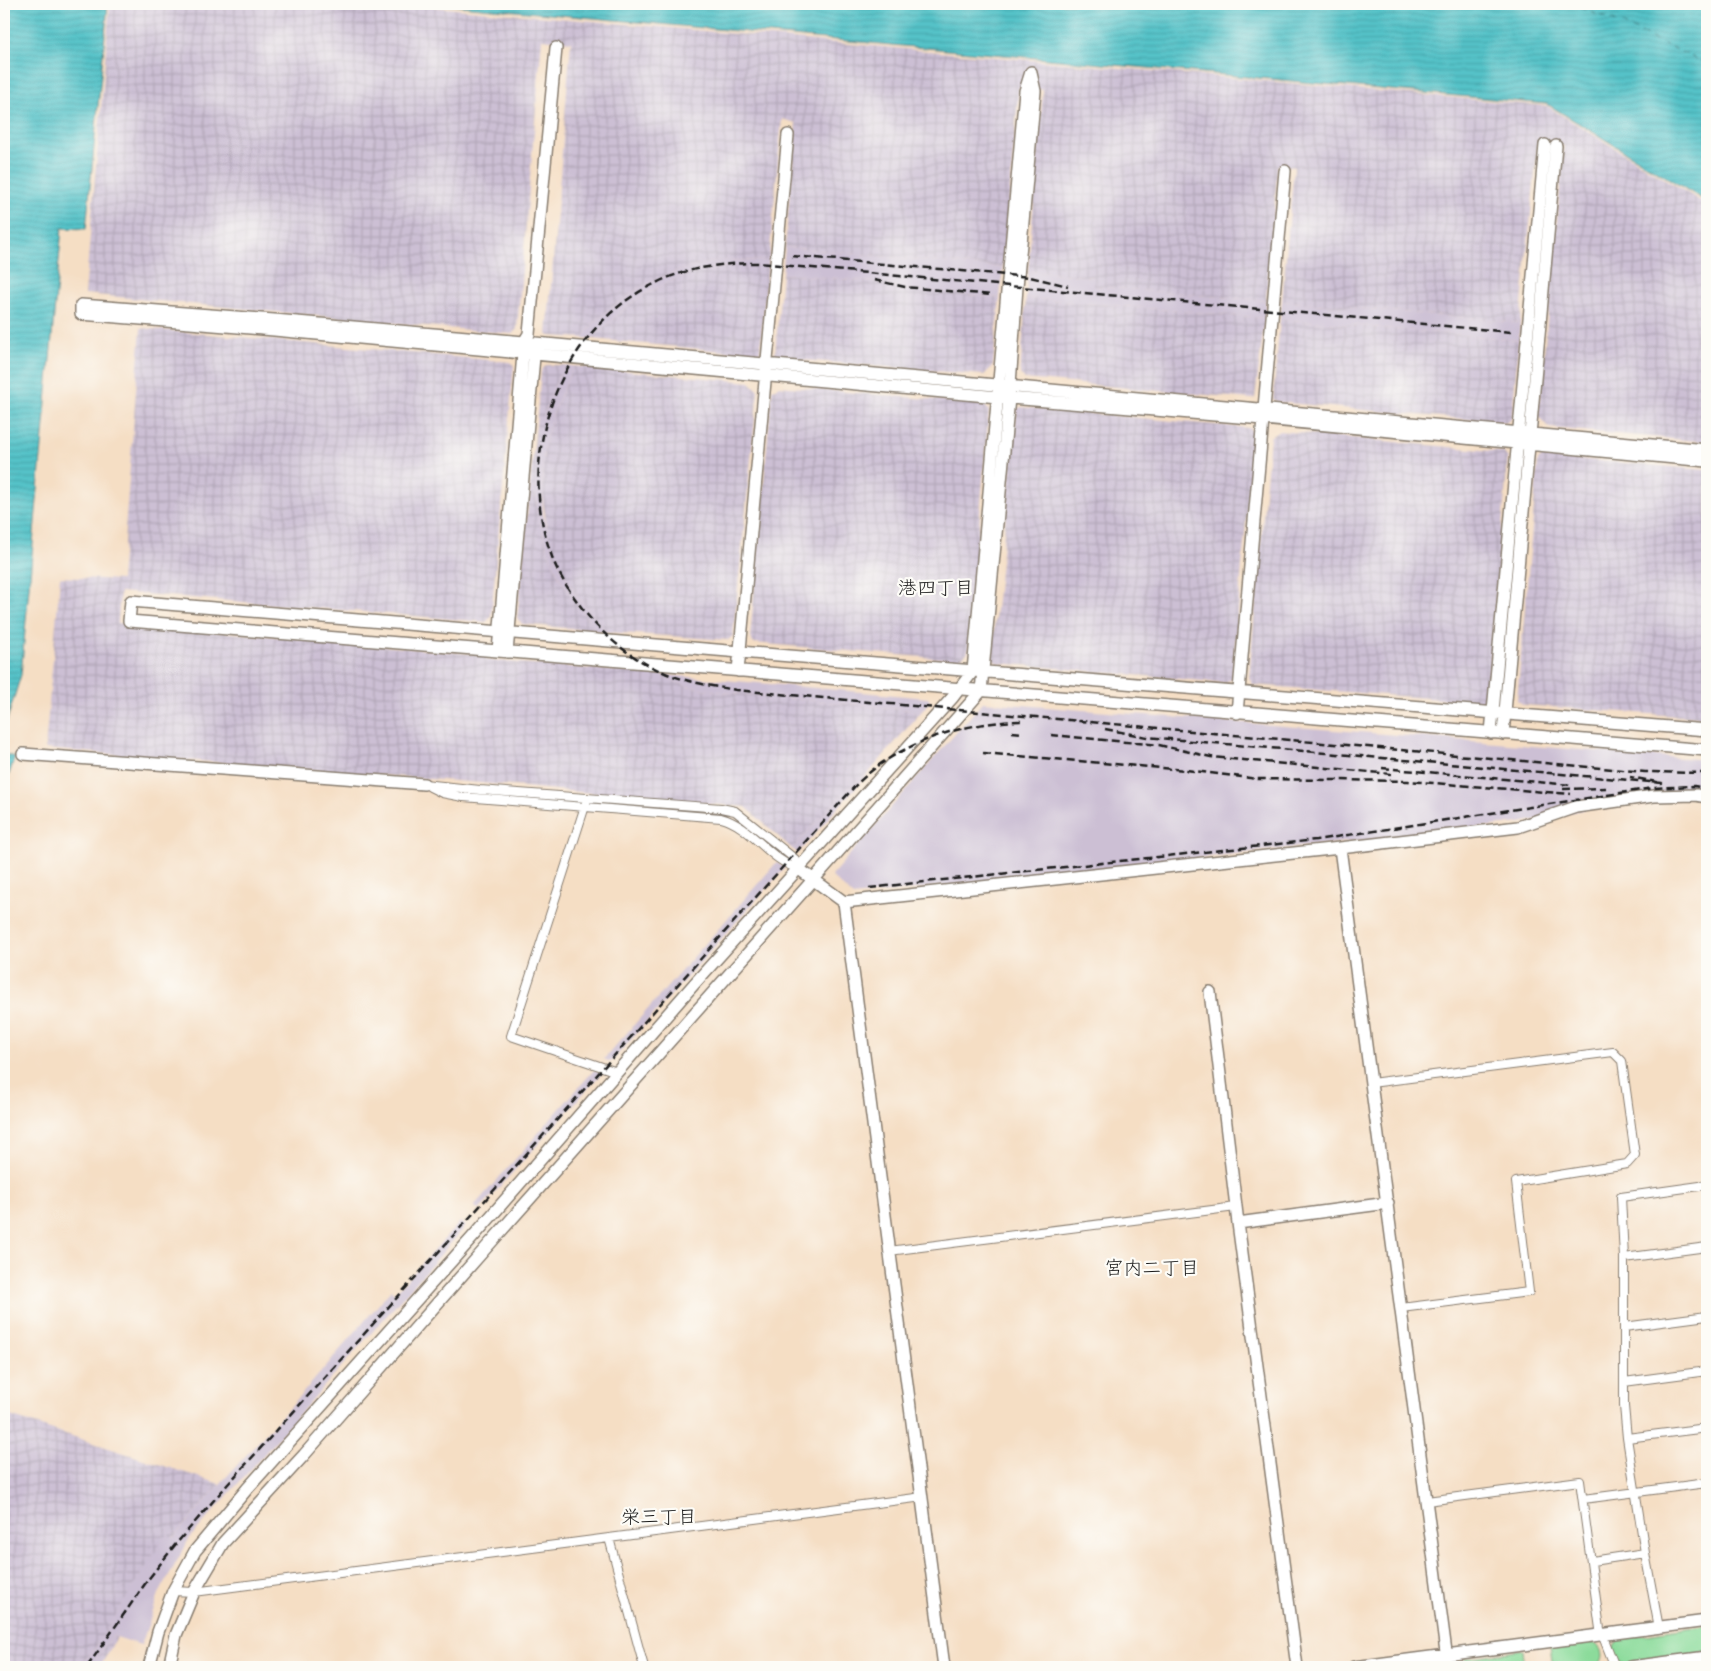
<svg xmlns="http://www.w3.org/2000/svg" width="1711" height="1671" viewBox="0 0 1711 1671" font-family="Caveat,'Klee One',sans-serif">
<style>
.industrial{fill:url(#industrial-grid)}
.railway{fill:#ccbfd4}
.green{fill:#8cdb9b;stroke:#547c5c}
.water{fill:url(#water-rules);stroke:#386f72}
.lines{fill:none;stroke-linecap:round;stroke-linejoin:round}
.ferry{stroke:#325e61;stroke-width:1;stroke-dasharray:6 5;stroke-linecap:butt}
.street-casing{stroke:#887d70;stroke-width:10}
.secondary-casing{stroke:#887d70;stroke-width:14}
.street{stroke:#fff;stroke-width:8}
.secondary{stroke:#fff;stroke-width:11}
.rail{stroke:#1c1c1c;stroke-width:2.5;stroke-dasharray:8 4;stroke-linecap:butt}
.labels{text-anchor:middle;stroke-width:4.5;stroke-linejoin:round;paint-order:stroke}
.neighbourhood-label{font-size:19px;fill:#1c1c1c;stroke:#fdfcf7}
</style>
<defs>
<pattern id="industrial-grid" width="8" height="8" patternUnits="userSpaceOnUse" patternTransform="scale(1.25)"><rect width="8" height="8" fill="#ccbfd4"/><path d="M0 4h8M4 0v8" fill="none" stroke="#afa4b5"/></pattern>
<pattern id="water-rules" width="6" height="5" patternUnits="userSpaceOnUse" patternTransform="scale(1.25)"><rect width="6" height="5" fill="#54c2c8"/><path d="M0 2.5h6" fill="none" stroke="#49a6ab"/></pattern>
</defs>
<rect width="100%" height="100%" fill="#fdfcf7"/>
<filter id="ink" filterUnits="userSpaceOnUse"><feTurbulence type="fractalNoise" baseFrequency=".02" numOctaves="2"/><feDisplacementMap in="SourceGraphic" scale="10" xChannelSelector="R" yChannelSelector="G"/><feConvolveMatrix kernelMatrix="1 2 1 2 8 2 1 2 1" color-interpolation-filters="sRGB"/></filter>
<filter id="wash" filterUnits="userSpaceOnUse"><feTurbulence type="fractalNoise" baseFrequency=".0096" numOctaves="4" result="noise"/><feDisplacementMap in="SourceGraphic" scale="20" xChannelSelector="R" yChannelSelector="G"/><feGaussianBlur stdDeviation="1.12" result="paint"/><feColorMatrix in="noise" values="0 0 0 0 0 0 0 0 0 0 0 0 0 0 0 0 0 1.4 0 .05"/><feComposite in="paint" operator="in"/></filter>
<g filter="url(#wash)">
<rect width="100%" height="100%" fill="#f5dec4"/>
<path class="industrial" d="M110,4H401L1547,106L1707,205V442L1549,428L1538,416L1564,146L1538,143L1520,323L1282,301L1294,167L1278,165L1266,301L1093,286L1094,277L1028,271L1043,90L1019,87L1003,268L785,247L796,123L782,119L769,261L719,260L677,271L642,286L607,311L593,324L583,338L549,336L547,334L571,42L542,39L517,329L512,334L85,294Z
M732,266H768L760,352L755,354L592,339L631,303L649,292L680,277L702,271Z
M782,274L875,282L904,289L1000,298L993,366L984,375L778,358L775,354Z
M1026,298L1265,318L1255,398L1252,399L1025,379L1020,374Z
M1280,319L1519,340L1512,417L1506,423L1277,402L1273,399Z
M141,328L511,362L514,366L491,617L486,622L120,592L118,623L486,655V660L657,674L686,686L722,692L922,711L873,768L846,790L792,849L746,807L481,783L45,749L60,577L121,580Z
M546,365H564L554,387L544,415L535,492L538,514L548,551L560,579L596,631L522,624L517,618L541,371Z
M573,366L750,382L758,390L733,636L728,640L607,632L576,595L565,576L553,551L547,529L542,494L543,459L546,439L553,414Z
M779,386L984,404L989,411L968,652L959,660L753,643L750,638L772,390Z
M1021,407L1249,428L1254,433L1232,678L1225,683L998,663L991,657L1017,409Z
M1279,431L1503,452L1508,458L1487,697L1480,702L1253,685L1249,678L1270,437Z
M1543,456L1707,470V718L1524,705L1517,700L1538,460Z
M4,1414L220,1484L172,1539L167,1534L94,1650L79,1667H4Z
M113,1636L117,1637L100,1667H93L99,1653Z"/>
<path class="railway" d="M785,247L1003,268L1000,298L905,289L875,282L782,274Z
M719,260L769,261L768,266H732L702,271L680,277L649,292L631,303L592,339L583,338L593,324L607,311L642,286L677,271Z
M1028,271L1094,277V286L1266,301L1265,318L1026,298Z
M1282,301L1520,323L1519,340L1280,319Z
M564,365L573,366L553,414L546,439L543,459L542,494L543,513L553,551L565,576L576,595L607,632L596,631L560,579L548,551L538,514L535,492L536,460L539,441L544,415L554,387Z
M657,674L928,698L930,701L922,711L722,692L686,686Z
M983,702L1707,760V792L1673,791L1520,823L853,896L831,876Z
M873,768L798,853L792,849L846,790Z
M777,862L785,868L611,1062L604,1059Z
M594,1070L602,1073L479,1210L474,1206Z
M460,1222L466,1226L189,1539L159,1594L141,1645L113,1636L99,1653L93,1667H79L94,1650L167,1533L173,1538L220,1484L309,1386L391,1290L395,1293Z"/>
<path class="green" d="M1702,1626L1707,1627V1652L1627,1665C1611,1662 1608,1644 1623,1637Z
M1589,1641C1602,1645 1606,1656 1597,1666L1553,1667L1550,1647Z
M1523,1650L1525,1667H1467L1465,1658Z"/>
<path class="water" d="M4,4H108L86,229L62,228L21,675L4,730Z
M438,4H1707V202L1547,104Z
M4,754L15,757L4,789Z"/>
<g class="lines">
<path class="ferry" d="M1570,4L1620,23L1707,64"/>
</g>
</g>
<g filter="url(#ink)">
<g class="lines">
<defs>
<path id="street" d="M424,784L480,790L721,808L735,811L795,859L799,869
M430,787L442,793L463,797L721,818C752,826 768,860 799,869
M586,803L511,1036L617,1072
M1371,1083L1613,1052L1622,1061L1635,1155L1627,1164L1516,1182L1529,1292L1401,1308
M1707,1185L1621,1197L1624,1258L1707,1247
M889,1251L1236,1207
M1624,1258V1406L1627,1438
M1624,1327L1707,1316
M1624,1382L1707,1371
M1583,1499L1707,1483
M1427,1501L1580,1481L1600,1629L1615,1667
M609,1538L923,1497
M1592,1561L1645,1553
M173,1591L194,1592L609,1538L644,1667
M1659,1628L1645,1553L1627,1438L1707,1428"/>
<path id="secondary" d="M556,48L529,334L524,342L498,651L1707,750
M1707,450L524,342L274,320L81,305V314L274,330L998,397L1263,419L1707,461
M498,651L129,621L131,601L740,652L1707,730
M507,652L535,346
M738,671L788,135
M1237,713L1285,171
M1491,733L1545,145
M1503,734L1556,146
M23,754L424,784
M1340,848L1448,1667
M799,869L844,902L944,1667
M844,902L1340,848L1518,827L1576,807L1654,796L1696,795L1707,797
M1210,992L1238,1223L1297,1667
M1238,1223L1388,1203
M149,1667L158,1632L173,1591L195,1551L247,1489L472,1238L695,983L953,697L973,671L1025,91L1031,72
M169,1667L176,1635L194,1592L223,1543L304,1455L485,1249L981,691L1009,398L1017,287L1035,91L1031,73
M1354,1667L1707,1621
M1630,1667L1707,1657"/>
</defs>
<use href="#street" class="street-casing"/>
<use href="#secondary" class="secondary-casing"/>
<use href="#street" class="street"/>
<use href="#secondary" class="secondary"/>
<path class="rail" d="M792,256L1030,277L1068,286
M874,280L905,287L992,295
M1511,332L758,263C721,263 684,268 652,285C559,331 516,455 550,551C556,570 567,588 579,604C600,633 629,658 663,672C685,682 712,686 736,690L1645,772L1707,773
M1105,729L1147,737L1662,783L1630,777
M1012,732L1023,733
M1051,735L1159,745L1211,757L1391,774
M983,753L1186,770L1258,779L1408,781L1571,794
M1382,768L1571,785
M1563,789L1606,788
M869,888L1316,840L1653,788L1694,786L1707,788
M87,1667L147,1581L175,1545L228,1484L471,1216L856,785C863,778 871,771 879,765C921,736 972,722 1021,721"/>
</g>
</g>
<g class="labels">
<g class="neighbourhood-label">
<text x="936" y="594">港四丁目</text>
<text x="1152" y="1274">宮内二丁目</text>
<text x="659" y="1523">栄三丁目</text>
</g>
</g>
<rect width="1711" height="1671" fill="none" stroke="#fdfcf7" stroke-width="20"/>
</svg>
